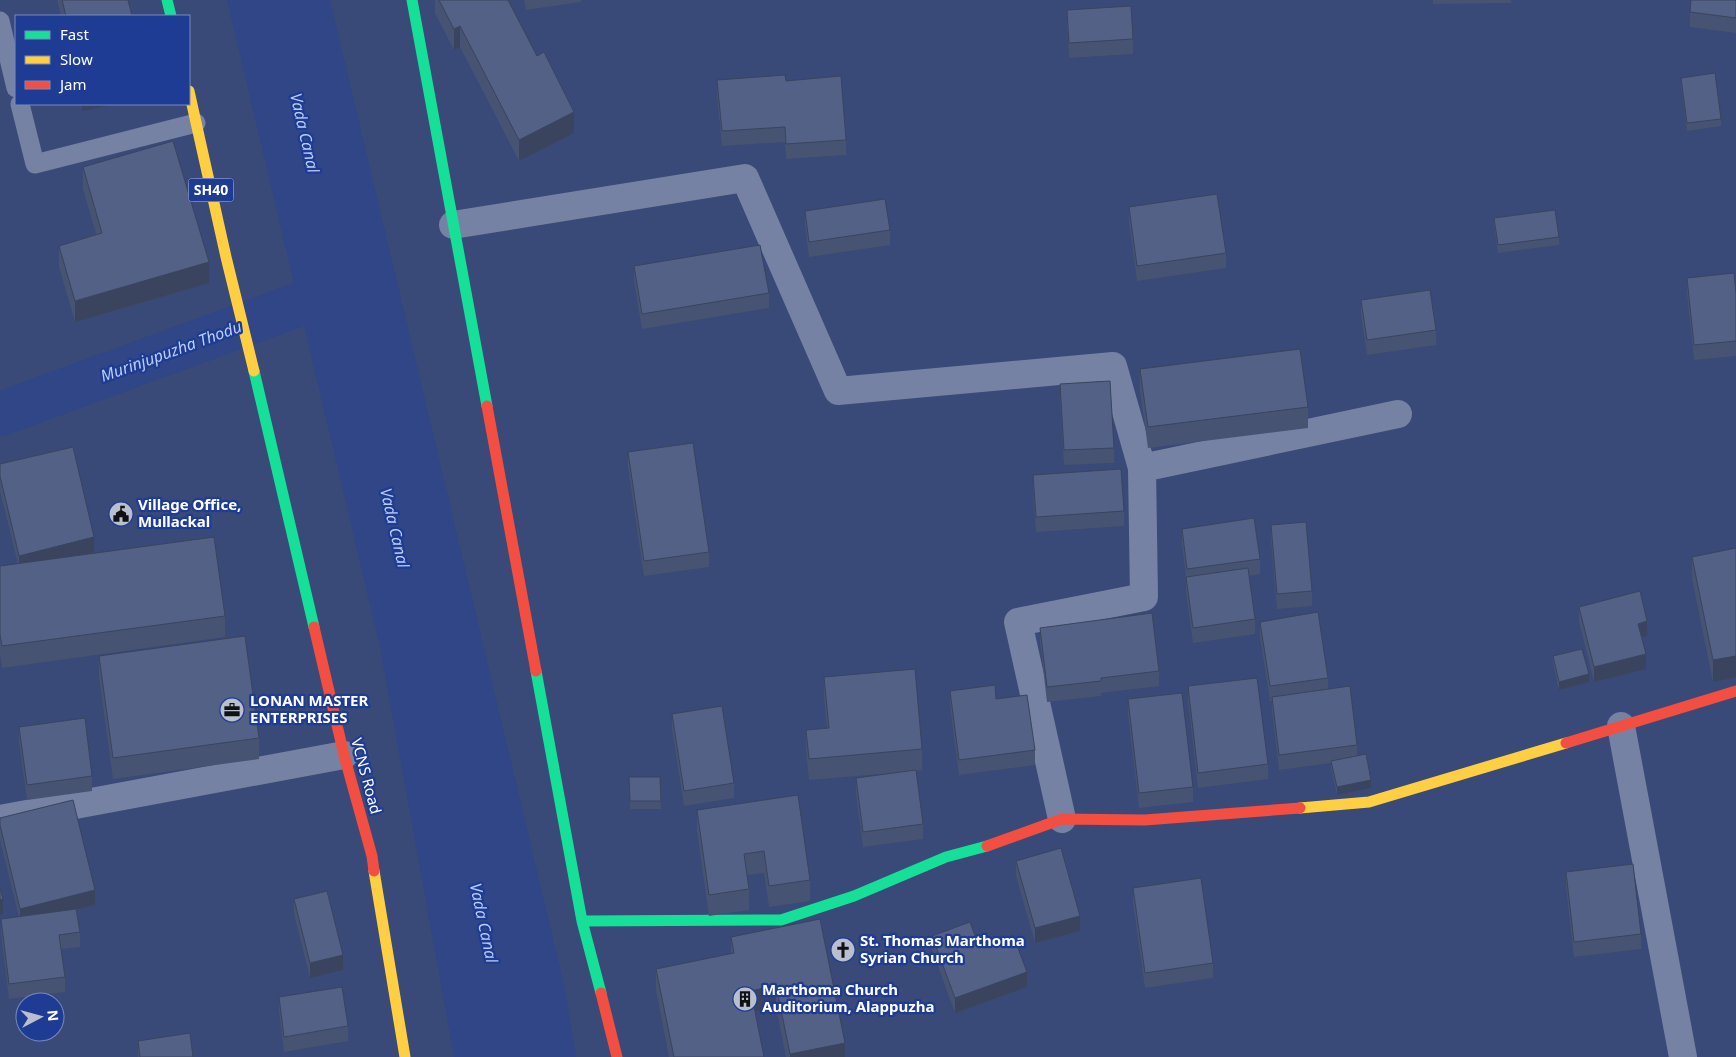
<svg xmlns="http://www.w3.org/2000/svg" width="1736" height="1057" viewBox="0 0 1736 1057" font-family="'Noto Sans',sans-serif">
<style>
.water{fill:#304686}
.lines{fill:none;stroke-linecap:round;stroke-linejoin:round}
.canal{stroke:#304686;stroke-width:44}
.lane{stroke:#7682a3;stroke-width:19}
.street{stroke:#7682a3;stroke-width:28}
.fast{stroke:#16e098;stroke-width:11}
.slow{stroke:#ffcf43;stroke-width:11}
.jam{stroke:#f24e42;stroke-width:11}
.wall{fill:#475373}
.shaded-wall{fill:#3a445e}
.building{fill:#536186;stroke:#3a445e}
.labels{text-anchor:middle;stroke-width:4.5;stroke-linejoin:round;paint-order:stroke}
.shield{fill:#1e3c93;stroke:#bcc4df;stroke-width:1}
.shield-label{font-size:14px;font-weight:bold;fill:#fff}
.poi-label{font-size:15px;font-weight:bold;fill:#fff;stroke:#1e3c93;text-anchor:start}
.street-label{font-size:15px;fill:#fff;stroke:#1e3c93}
.water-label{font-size:16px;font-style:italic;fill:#bcccf5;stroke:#1e3c93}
</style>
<rect width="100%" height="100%" fill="#394978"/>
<path class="water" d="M227,0H330L564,985L576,1057H454L380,647Z"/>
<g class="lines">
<path class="canal" d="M0,414L341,289"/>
<path class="lane" d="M0,21L16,88
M20,104L35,164L196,123"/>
<path class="street" d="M453,225L745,178L838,391L1113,366L1142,468
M1621,726L1683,1057
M0,819L344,755
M1062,819L1018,622L1144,597L1142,468L1398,414"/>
<path class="fast" d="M167,0L171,16
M412,0L487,406
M254,371L314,627
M536,671L582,921L601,993
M582,921L781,920L854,896L946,857L987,846"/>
<path class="slow" d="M189,91L226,257L254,371
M1300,808L1369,802L1566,743
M374,871L405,1057"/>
<path class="jam" d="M487,406L536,671
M314,627L344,755L372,856L374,871
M1566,743L1736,691
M987,846L1062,819L1145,820L1300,808
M601,993L617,1057"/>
</g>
<path class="wall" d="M57,0H128L132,16H61Z
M435,0H508L574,133L519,161L460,47L454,50L435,13Z
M524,0H581V2L526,10Z
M1433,0H1511V3L1433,4Z
M1736,0V33L1690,27V12Z
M1067,10L1133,39V54L1069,58L1067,25Z
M1681,78L1721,119V126L1687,131L1681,85Z
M717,80L786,81L846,140V155L786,159L785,142L722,146L717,95Z
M83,167L209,283L75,322L59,267V246L96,234L83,189Z
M1129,207L1226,253V268L1137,281L1129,222Z
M805,211L890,230V245L809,257L805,226Z
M1494,218L1559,237V245L1498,253L1494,226Z
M634,266L769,293V308L642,329L634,281Z
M1687,278L1736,294V356L1694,360L1687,293Z
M1361,300L1436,330V345L1367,355L1361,315Z
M1140,369L1308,407V428L1148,448L1140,390Z
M1060,384L1114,448V463L1064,465L1060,399Z
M628,452L709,552V567L644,576L628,467Z
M0,464L94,552L85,554L225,616V637L2,668L0,655V566L18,564L0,491Z
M1033,475L1124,511V526L1036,532L1033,490Z
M1271,525L1312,591V606L1277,609L1271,540Z
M1182,529L1260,559V574L1249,576L1255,619V634L1193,643L1186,592V577L1182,544Z
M1736,548L1713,682L1692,579V557Z
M1579,607L1647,636L1642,638L1646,669L1594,682L1579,622Z
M1260,622L1328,678V689L1357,745V756L1371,788L1337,795L1331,768V763L1279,770L1272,711V701H1270L1260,637Z
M1040,628L1159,671V686L1101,693V696L1047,702L1040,642Z
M99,656L259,738V759L113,779L99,677Z
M1553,656L1589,682L1559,690L1553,664Z
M824,677L922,749V770L916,771L923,824V839L863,847L856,793V778L894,773L809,780L806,751V730L827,728L824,698Z
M1188,686L1268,764V779L1198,788L1188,701Z
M950,691L996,699L1035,750V765L959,775L950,706Z
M1128,699L1193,787V802L1139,808L1128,714Z
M672,714L734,783V798L684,806L672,729Z
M19,727L92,776V791L27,800L19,742Z
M629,777H660L661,809H630Z
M697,810L810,880V901L769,907L764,873L747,875L749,889V910L709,916L697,831Z
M0,818L95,905L77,910L80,932V947L61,949L65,977V992L9,999L1,934V919L19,917L0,840Z
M1016,861L1080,931L1035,943L1016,876Z
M1566,872L1641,934V949L1574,957L1566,887Z
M1133,888L1213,963V978L1145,988L1133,903Z
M294,899L343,970L310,978L294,914Z
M932,936L979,947L1027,987L955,1013L932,950Z
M731,937L845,1057H786L776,1007L755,1011L764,1057H669L656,990V969L731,954Z
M279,997L348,1026V1041L284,1052L279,1012Z
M138,1041L193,1057H138Z"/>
<path class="shaded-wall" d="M460,26V47L454,50V29Z
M82,104H115L82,111Z
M574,112V133L519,161V140Z
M209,262V283L75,322V301Z
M94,537V552L19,570V556Z
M1647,621V636L1638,639V624Z
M1646,654V669L1594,682V667Z
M1736,656V677L1713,682V660Z
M1589,674V682L1559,690V682Z
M1371,780V788L1337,795V787Z
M95,890V905L20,924V909Z
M3,899V914L0,915V900Z
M1080,916V931L1035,943V928Z
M343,955V970L310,978V963Z
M1027,972V987L955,1013V998Z
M776,985V1007L751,1012V991Z
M845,1043V1057H790V1054Z"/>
<path class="building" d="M62,0H128L132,16H66Z
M439,0H508L537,56L544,52L574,112L519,140L460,26L454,29Z
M1691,0H1736V18L1690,12Z
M1131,6L1133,39L1069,43L1067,10Z
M1715,73L1721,119L1687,123L1681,78Z
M785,75L786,81L841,76L846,140L786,144L785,127L722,131L717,80Z
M173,141L209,262L75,301L59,246L102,233L83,167Z
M1217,194L1226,253L1137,266L1129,207Z
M885,199L890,230L809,242L805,211Z
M1555,210L1559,237L1498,245L1494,218Z
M760,245L769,293L642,314L634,266Z
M1734,273L1736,294V341L1694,345L1687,278Z
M1430,290L1436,330L1367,340L1361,300Z
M1300,349L1308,407L1148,427L1140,369Z
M1110,381L1114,448L1064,450L1060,384Z
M693,443L709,552L644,561L628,452Z
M73,447L94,537L19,556L0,476V464Z
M1121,469L1124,511L1036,517L1033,475Z
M1254,518L1260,559L1187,569L1182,529Z
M1306,522L1312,591L1277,594L1271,525Z
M214,537L225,616L2,646L0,634V566Z
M1736,548V656L1713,660L1692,557Z
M1248,568L1255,619L1193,628L1186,577Z
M1640,591L1647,621L1638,624L1646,654L1594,667L1579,607Z
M1318,612L1328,678L1270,686L1260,622Z
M1152,613L1159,671L1101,678V681L1047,687L1040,628Z
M245,636L259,738L113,758L99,656Z
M1582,649L1589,674L1559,682L1553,656Z
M915,669L922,749L809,759L806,730L829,728L824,677Z
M1257,678L1268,764L1198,773L1188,686Z
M995,685L996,699L1027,695L1035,750L959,760L950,691Z
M1350,686L1357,745L1279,755L1272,697Z
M1182,693L1193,787L1139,793L1128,699Z
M722,706L734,783L684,791L672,714Z
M85,718L92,776L27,785L19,727Z
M1366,754L1371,780L1337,787L1331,761Z
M916,770L923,824L863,832L856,778Z
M629,777H660L661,801H630Z
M798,795L810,880L769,886L764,851L744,854L749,889L709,895L697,810Z
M73,800L95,890L20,909L0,825V818Z
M1061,848L1080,916L1035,928L1016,861Z
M1633,864L1641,934L1574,942L1566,872Z
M1201,878L1213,963L1145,973L1133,888Z
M0,887L3,899L0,900Z
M327,891L343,955L310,963L294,899Z
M76,909L80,932L59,935L65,977L9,984L1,919Z
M820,919L845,1043L790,1054L776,985L751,991L764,1057H674L656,969L734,953L731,937Z
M970,922L979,947L1013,935L1027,972L955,998L932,936Z
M342,987L348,1026L284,1037L279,997Z
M190,1033L193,1057H140L138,1041Z"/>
<defs>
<symbol id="civic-disc" viewBox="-11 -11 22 22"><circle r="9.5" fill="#babfd0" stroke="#1e3c93"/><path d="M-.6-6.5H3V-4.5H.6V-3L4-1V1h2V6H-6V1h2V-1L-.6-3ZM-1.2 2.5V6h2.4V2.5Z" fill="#111"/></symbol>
<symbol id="office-disc" viewBox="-11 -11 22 22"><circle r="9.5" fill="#babfd0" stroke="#1e3c93"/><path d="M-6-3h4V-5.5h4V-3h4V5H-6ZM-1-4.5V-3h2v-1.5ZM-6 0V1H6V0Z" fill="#111"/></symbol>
<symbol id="church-disc" viewBox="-11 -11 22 22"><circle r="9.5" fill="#babfd0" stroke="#1e3c93"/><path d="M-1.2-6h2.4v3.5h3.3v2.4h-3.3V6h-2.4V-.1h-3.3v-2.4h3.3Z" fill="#111"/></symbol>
<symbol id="building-disc" viewBox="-11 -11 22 22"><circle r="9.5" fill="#babfd0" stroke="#1e3c93"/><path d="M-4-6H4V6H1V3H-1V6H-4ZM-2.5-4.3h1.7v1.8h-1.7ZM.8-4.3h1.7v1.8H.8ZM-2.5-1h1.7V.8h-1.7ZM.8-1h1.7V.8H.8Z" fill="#111"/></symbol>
</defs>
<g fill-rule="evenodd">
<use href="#civic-disc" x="107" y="500" width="28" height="28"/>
<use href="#office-disc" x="218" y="696" width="28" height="28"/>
<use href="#church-disc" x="829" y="936" width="28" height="28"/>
<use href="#building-disc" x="731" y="985" width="28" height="28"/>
</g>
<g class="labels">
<rect class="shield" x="188.5" y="178.5" width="45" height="23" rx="4"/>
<g class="shield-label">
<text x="211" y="195">SH40</text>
</g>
<g class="poi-label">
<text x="138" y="510">Village Office,<tspan x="138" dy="17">Mullackal</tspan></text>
<text x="250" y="706">LONAN MASTER<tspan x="250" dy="17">ENTERPRISES</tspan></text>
<text x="860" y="946">St. Thomas Marthoma<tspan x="860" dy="17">Syrian Church</tspan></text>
<text x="762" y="995">Marthoma Church<tspan x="762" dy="17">Auditorium, Alappuzha</tspan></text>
</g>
<g class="street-label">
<text transform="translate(366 776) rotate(75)" y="5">VCNS Road</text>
</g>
<g class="water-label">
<text transform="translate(305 133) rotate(77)" y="6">Vada Canal</text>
<text transform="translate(171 351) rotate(-20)" y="6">Murinjupuzha Thodu</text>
<text transform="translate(395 528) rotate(77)" y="6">Vada Canal</text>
<text transform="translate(484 923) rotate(78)" y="6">Vada Canal</text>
</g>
</g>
<rect x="15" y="15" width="175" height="90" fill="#1e3c93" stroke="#788abe"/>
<rect x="25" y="31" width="25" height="8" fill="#16e098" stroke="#788abe"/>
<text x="60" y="40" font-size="15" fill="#ffffff">Fast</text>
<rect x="25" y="56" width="25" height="8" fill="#ffcf43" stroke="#788abe"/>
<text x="60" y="65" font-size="15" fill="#ffffff">Slow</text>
<rect x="25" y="81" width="25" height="8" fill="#f24e42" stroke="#788abe"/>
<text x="60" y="90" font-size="15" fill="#ffffff">Jam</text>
<g transform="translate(40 1017) rotate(84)"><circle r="24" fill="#1e3c93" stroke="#788abe"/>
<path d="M0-4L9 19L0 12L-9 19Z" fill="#babfd0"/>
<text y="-8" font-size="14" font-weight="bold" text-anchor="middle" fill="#ffffff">N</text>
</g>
</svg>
